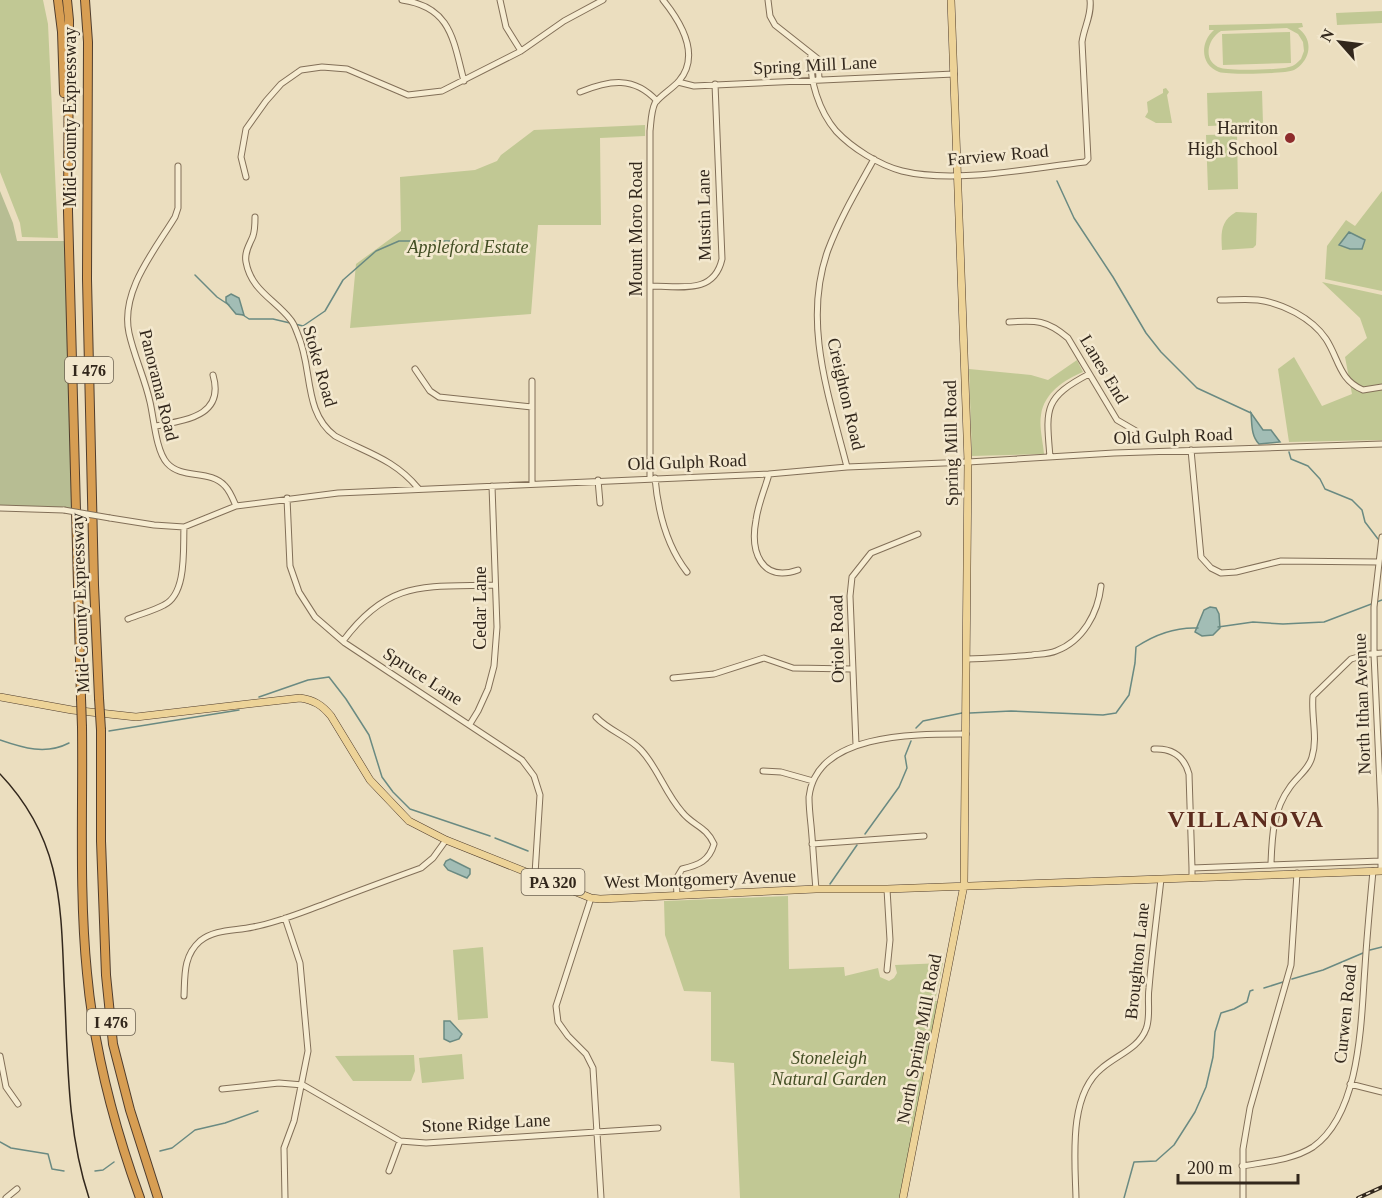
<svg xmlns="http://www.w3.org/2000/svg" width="1382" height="1198" viewBox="0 0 1382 1198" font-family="'Times New Roman',serif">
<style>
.green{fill:#c1c894;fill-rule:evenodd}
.cemetery{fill:#b7bd93}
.water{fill:#a2bdb5;stroke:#6a8a82;stroke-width:1.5}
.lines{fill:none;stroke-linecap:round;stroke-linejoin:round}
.stream{stroke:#6a8a82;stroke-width:1.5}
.minor-casing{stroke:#826f58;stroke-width:7}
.major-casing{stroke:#503d2d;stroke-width:8}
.highway-casing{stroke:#503d2d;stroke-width:10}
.minor{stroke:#f6ecd1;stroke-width:5}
.major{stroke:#edd398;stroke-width:7}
.highway{stroke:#d79e53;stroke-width:8}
.tram{stroke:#32271c;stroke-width:1.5}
.rail-casing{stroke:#32271c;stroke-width:4}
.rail{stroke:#f3e8ce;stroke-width:1.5;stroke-dasharray:4.5;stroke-linecap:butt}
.minor-bridge-casing{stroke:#826f58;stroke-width:7;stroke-linecap:butt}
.highway-bridge-casing{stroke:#503d2d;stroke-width:10;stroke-linecap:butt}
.minor-bridge{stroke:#f6ecd1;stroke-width:5}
.highway-bridge{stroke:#d79e53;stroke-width:8}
.poi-dot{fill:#8e2c2c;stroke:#f3e8ce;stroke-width:2}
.labels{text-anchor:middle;stroke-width:5;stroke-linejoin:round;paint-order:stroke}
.shield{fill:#f3e8ce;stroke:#6c6151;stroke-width:1.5}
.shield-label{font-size:16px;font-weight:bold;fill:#32271c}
.street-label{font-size:18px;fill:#32271c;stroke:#f3e8ce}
.poi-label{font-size:18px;fill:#32271c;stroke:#f3e8ce;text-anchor:end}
.park-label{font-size:18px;font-style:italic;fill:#434e24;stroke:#f3e8ce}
.district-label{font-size:24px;font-weight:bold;letter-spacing:1.5px;fill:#5d2c1e;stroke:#f3e8ce}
</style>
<rect width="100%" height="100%" fill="#ebdebf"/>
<path class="green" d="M0,0H43L48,24L58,238L22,237L20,223L0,172Z
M1382,11V23L1337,25L1336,13Z
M1302,23L1303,27L1298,28C1306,34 1310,42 1308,52C1306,60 1301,66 1294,70C1285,74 1229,75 1219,72C1200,65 1200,42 1214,30H1209V25ZM1287,28L1298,34L1303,42L1304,51L1301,59C1297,63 1294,66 1289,67C1280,70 1230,71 1221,68C1202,62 1207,39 1221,31Z
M1290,32L1291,63L1223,65L1222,34Z
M1166,88L1169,92L1167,95L1172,123H1156L1145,117L1148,112L1147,102L1163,93V89Z
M1262,91L1263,124L1208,126L1207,93Z
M645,125V136L600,138L601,225H538L531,314L350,328L356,264L401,231L400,177L475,170L497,161L501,155L534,130Z
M1237,134L1238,189L1208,190L1206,135Z
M1382,191V291L1325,279L1327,246L1346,220L1355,226Z
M1236,212L1257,213L1256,245L1253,248L1222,250C1221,234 1220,221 1236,212Z
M1322,282L1382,295V440L1289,442L1278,369L1294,357L1322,406L1352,394L1345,357L1367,338L1360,318Z
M1077,360L1083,372C1064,380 1044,393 1041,415C1039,427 1043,442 1044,454L972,456L969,369L1031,375L1048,380Z
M788,896L789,969L844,967L845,976L878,968L880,977L889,981L894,978L897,973L895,965L943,963L935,1001H939L901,1198H740L734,1063L711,1061V992L684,991L665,935L664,901Z
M483,947L488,1018L458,1020L453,950Z
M462,1054L464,1079L422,1083L419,1058Z
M414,1055L415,1071L411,1081H353L335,1056Z"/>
<path class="cemetery" d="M0,191L13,223L17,241H69L77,508L64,510L0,508Z"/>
<path class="water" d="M1349,232L1365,240L1362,249H1350L1339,245Z
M231,294L239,298L244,315L236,314L226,302V297Z
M1251,413L1263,430H1271L1280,442L1259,444C1251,436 1252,424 1251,413Z
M1210,607L1216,608L1219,614L1220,628L1213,635L1202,636L1195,632L1204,610Z
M450,859L470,869V874L467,878L448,870L444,865L446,861Z
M444,1021H450L462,1034L459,1039L450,1042L444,1039Z"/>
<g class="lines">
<path class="stream" d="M1057,181L1074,218L1113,277L1146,333L1161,352L1197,388L1251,413
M434,241H454
M195,275L217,297L229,305
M243,315L249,319H273L290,323
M295,324L303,326L325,311L343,280L376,251L399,241H420
M1289,452L1291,459L1308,466L1320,479L1325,489L1352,500L1362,510L1365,522L1378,539
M1218,627L1253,622L1283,624L1324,622L1382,600
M259,697L308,680L329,677L346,699L369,735L382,777L393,792L410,809L490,836
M970,713L1011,711L1103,715L1116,713L1129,695L1135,663L1136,647C1154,635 1176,627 1198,628
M916,728L923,721L962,713
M109,731L239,710
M0,740C23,748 46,755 69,743
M865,834L899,787L907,768L905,756L911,741
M495,838L528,851
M830,884L857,845
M1370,950L1382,947
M1292,979L1323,970L1363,953
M1264,988L1283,982
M0,1142L11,1148L48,1154L52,1169L64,1171
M160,1151L172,1148L195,1130L225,1123L258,1111
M95,1171L103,1170L114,1162
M1124,1198L1134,1162L1156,1161L1174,1145L1195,1112L1206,1087L1213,1057L1215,1032L1221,1013L1234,1009L1247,1002L1250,991L1253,990"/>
<defs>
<path id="minor" d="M402,0C451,7 453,39 464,81
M500,0L506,27L521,51
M768,0L770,16L775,25L818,59L819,79
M811,54C809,80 819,111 836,131C852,148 879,165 902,171C955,184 1030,168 1085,162L1088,159L1082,42C1084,27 1092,15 1090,0
M678,82L694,86L954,74
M580,92C610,80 634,76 657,101
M178,166V208L175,217C155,250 120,291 129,333C134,356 145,379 150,402C154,419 156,451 167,463C182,480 210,469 225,486C230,491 233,499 236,506
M246,177L241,157L246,129L266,101L281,84L301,70L322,67L347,69L408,95L442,91L521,51L564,21L603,0
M255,217C255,223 255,230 253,236C250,244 244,252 246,262C251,290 274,299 290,319C294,323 296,330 298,335C313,369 303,412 335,436C367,453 394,459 418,488
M651,286C680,286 714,295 722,259L715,84
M1220,300C1233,300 1246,299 1258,300C1282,303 1312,318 1326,339C1339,359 1339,380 1363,390L1382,387
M1009,322C1036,320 1047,320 1068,338L1117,420L1136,431
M415,369L430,391L439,397L532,407
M156,426C186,420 225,416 213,375
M1191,450L1201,557L1211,568L1221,573L1236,572L1281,561L1379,562
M1050,457C1046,409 1043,398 1089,374
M847,467C829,396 802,322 828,250C840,218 858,188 874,159
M769,474C765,489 758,504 756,520C750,551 761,583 798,570
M650,478V131C651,123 651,111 655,103C661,95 672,89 679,81C701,55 680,21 663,0
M655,478C658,512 666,545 687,572
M598,480L600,503
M532,483V381
M287,498L290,566L299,592L315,617L345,643L522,760L534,776L540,795L535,874
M0,508L64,510
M110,518L154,525L184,527L236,506L338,493L769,474L847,467L968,462L1114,453L1382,444
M128,619C140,614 153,611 164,605C187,594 183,549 184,527
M343,641C389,579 425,587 495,585
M967,659C989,658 1011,657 1032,655C1040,654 1049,654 1056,651C1083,641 1098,613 1101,586
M673,678L714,674L764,658L793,668L852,669
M596,717C609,731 628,736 641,750C658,768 665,793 682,812C693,826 706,826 714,844C709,861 699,865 682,869L676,879L677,895
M470,724L478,711L488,689L494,666L497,627L492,486
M856,745L850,596L852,577L871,553L918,534
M1154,749C1172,748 1184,756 1189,774L1192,868
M763,771L781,772L813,781
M812,844L924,836
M1271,863C1272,836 1273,810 1290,787C1297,777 1309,769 1312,757C1318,738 1311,716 1313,696L1351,659L1369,654L1382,653
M1381,871V809L1374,654V607L1382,537
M1192,878V868L1381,861
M816,889C814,868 813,846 811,825C810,816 809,806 809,797C816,732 918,734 966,734
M887,889L890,940L887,970
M591,898L556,1006L558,1022L568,1036L586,1054L593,1068L601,1198
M184,996C185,976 183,956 200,941C215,929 235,931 253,927C276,923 300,913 322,905C355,892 388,880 421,868L433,858L446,840
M0,1056L6,1087L18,1104
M1350,1084L1382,1092
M222,1089L279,1083L303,1085L400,1141L426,1143L658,1128
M1242,1166C1265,1162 1293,1160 1313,1147C1361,1113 1361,1020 1365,967C1367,935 1370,903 1373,871
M389,1171L400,1141
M6,1198L17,1189
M285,1198L284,1148L294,1121L308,1051L300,963L285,918
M1076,1198C1075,1159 1068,1095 1102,1068C1117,1055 1139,1048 1146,1029C1151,1017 1147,1001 1149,988C1152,952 1157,915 1161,879
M1243,1198V1149L1250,1108L1291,965L1297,873"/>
<path id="major" d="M0,697L72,710L136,717L300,698C314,700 322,705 331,716L370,780L409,821L446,840L591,898L600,899L816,889H887L1382,871
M903,1198L964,885L968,462L951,0"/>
<path id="highway" d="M58,0L62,32L64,93
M67,0L69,20L68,211L81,698
M85,0L88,42L87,279L94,585L99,698
M82,727C83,809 79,892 87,973C94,1050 114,1126 140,1198
M101,730V841L106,975L113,1044L130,1110L158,1198"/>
</defs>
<use href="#minor" class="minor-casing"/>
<use href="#major" class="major-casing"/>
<use href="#highway" class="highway-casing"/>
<use href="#minor" class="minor"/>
<use href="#major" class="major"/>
<use href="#highway" class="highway"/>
<path class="tram" d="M0,774C60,837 61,900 64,981C68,1054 66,1129 89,1198"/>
<defs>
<path id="rail" d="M1358,1198L1382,1187"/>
</defs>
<use href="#rail" class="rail-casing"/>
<use href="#rail" class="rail"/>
<defs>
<path id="minor-bridge" d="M64,510L110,518"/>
<path id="highway-bridge" d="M81,698L82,727
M99,698L101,730"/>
</defs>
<use href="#minor-bridge" class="minor-bridge-casing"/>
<use href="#highway-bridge" class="highway-bridge-casing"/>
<use href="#minor-bridge" class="minor-bridge"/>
<use href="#highway-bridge" class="highway-bridge"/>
</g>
<circle class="poi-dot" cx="1290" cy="138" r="6"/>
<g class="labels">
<g class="shield">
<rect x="65" y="357" width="48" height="26" rx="4.5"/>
<rect x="521.5" y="869" width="63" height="26" rx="4.5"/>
<rect x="87" y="1009" width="48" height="26" rx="4.5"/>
</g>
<g class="shield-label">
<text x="89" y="376">I 476</text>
<text x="553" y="888">PA 320</text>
<text x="111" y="1028">I 476</text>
</g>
<g class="street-label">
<text transform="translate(815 65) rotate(-3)" y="6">Spring Mill Lane</text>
<text transform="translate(70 117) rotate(-90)" y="6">Mid-County Expressway</text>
<text transform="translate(998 155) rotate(-5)" y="6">Farview Road</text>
<text transform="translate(704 215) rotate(-91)" y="6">Mustin Lane</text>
<text transform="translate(636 229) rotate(-90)" y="6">Mount Moro Road</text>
<text transform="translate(320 366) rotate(74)" y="6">Stoke Road</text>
<text transform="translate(1104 369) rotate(59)" y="6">Lanes End</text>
<text transform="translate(159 385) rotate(76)" y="6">Panorama Road</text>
<text transform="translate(846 394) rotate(77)" y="6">Creighton Road</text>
<text transform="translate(1173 436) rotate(-2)" y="6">Old Gulph Road</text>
<text transform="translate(951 443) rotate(-91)" y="6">Spring Mill Road</text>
<text transform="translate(687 462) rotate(-2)" y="6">Old Gulph Road</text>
<text transform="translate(80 603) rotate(-92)" y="6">Mid-County Expressway</text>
<text transform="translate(480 608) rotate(-90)" y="6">Cedar Lane</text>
<text transform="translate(837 639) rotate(-91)" y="6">Oriole Road</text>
<text transform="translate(423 676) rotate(33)" y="6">Spruce Lane</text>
<text transform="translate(1362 704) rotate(-92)" y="6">North Ithan Avenue</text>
<text transform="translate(700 879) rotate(-2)" y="6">West Montgomery Avenue</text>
<text transform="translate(1137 961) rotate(-84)" y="6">Broughton Lane</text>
<text transform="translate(1345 1014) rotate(-84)" y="6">Curwen Road</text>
<text transform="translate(919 1039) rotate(-79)" y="6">North Spring Mill Road</text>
<text transform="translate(486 1123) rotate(-3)" y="6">Stone Ridge Lane</text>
</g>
<g class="poi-label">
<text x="1278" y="134">Harriton<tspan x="1278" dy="21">High School</tspan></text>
</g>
<g class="park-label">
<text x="468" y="253">Appleford Estate</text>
<text x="829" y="1064">Stoneleigh<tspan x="829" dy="21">Natural Garden</tspan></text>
</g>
<g class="district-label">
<text x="1246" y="827">VILLANOVA</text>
</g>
</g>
<g transform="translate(1340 42) rotate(298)" stroke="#f3e8ce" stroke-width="4.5" paint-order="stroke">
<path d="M0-4.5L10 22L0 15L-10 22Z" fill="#32271c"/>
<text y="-9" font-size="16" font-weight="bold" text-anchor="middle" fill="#32271c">N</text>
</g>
<path d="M1178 1174v9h120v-9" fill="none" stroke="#32271c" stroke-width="3"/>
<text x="1187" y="1174" font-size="18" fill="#32271c" stroke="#f3e8ce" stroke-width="4.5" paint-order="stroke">200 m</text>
</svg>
